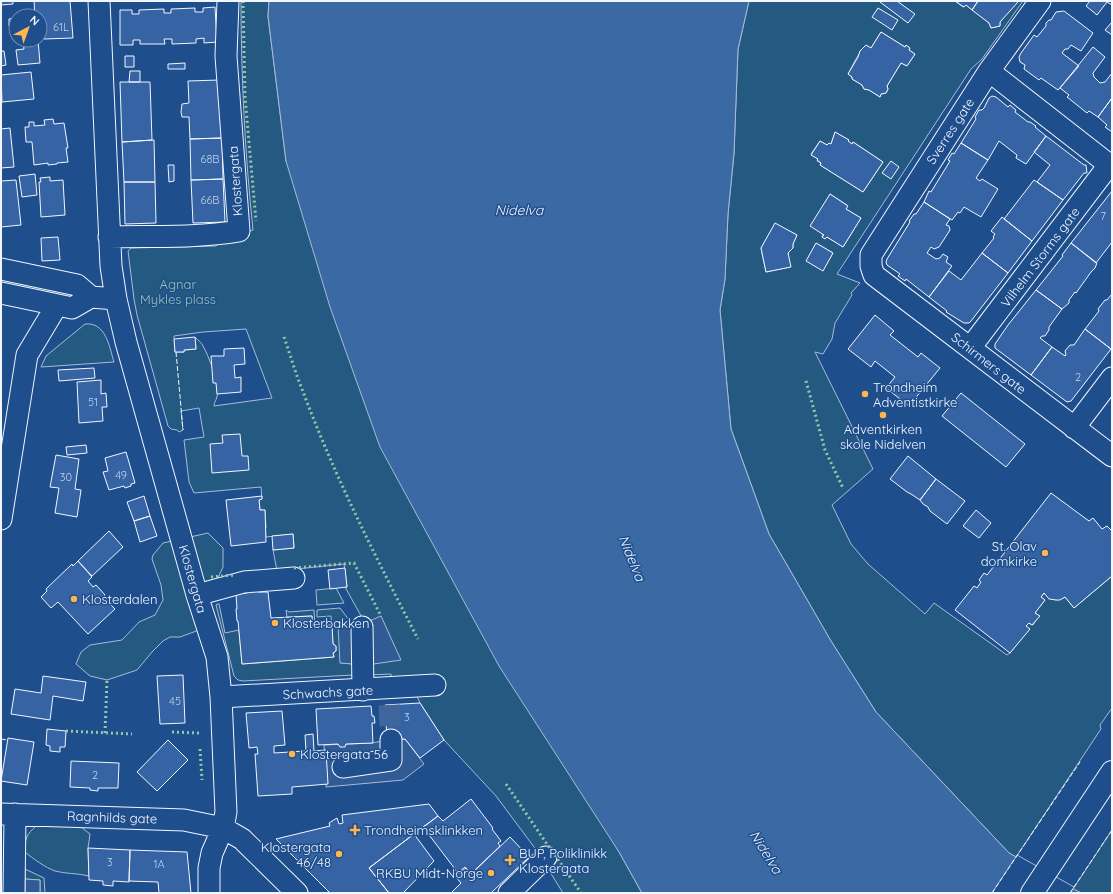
<svg xmlns="http://www.w3.org/2000/svg" width="1113" height="894" viewBox="0 0 1113 894" font-family="Quicksand,sans-serif">
<style>
.green{fill:#245a82;stroke:#a8bbd7;fill-rule:evenodd}
.parking{fill:#305b95;stroke:#a8bbd7}
.water{fill:#3b69a3;stroke:#a8bbd7}
.pier{fill:#1f4e8c;stroke:#a8bbd7}
.building{fill:#3563a3;stroke:#f2f6ff}
.lines{fill:none;stroke-linecap:round;stroke-linejoin:round}
.minor-tunnel{stroke:#3f679d;stroke-width:21;stroke-dasharray:21 10;stroke-linecap:butt}
.minor-casing{stroke:#f2f6ff;stroke-width:23}
.major-casing{stroke:#f2f6ff;stroke-width:24}
.minor{stroke:#1f4e8c;stroke-width:21}
.major{stroke:#1f4e8c;stroke-width:22}
.hedge{stroke:#97c8a6;stroke-width:3;stroke-dasharray:2 3;stroke-linecap:butt}
.fence{stroke:#f2f6ff;stroke-width:1;stroke-dasharray:5 2;stroke-linecap:butt}
.poi-dot{fill:#ffb74d;stroke:#1f4e8c;stroke-width:1.5}
.labels{text-anchor:middle;stroke-width:3;stroke-linejoin:round;paint-order:stroke}
.number-label{font-size:11px;fill:#c3d1e8}
.street-label{font-size:13px;fill:#f2f6ff;stroke:#1f4e8c}
.park-label{font-size:13px;fill:#97c8a6;stroke:#1f4e8c}
.poi-label{font-size:13px;fill:#f2f6ff;stroke:#1f4e8c;text-anchor:start}
.water-label{font-size:14px;font-style:italic;fill:#f2f6ff;stroke:#1f4e8c}
</style>
<rect width="100%" height="100%" fill="#1f4e8c"/>
<path class="green" d="M241,1H269L268,16L286,161L619,852L642,893H563L537,851L496,796L444,740L420,703L408,676L406,677L391,679V674L367,675L365,623L345,587H347L344,564L277,571L273,550L294,548L293,534L266,537L265,528H266L265,510H260L259,500L262,499L261,487L194,493L189,482L184,440L204,437L199,408L181,411L183,430L179,432L177,430L171,429L168,426L137,315L134,299L128,251L131,248L216,246L222,240L253,230C245,154 241,77 241,1ZM246,329L272,398L214,406C214,402 216,401 217,397C220,386 209,356 203,346C202,343 198,340 195,337L196,349L184,350V352H175L174,336L203,332Z
M749,1H955L963,7L966,5L989,23L991,28L1000,26V22L1016,1H1023L982,59L971,69L837,274L860,283L851,293L852,295L835,323L832,339L823,354L815,352L873,469L832,505L851,544L868,564L925,614L934,603L1007,655L1010,653L1029,629L1026,626L1029,623L1033,625L1039,616L1035,613L1045,600L1041,597L1044,593C1050,600 1057,602 1065,597L1074,608L1112,576V708L1100,725L1101,729L1097,735L1016,857L1009,853L876,712L831,641L769,534L731,429L720,310L725,279L728,214L734,153L738,49ZM881,32L905,47L906,46L910,48L909,50L915,54L907,66L901,63L887,86L888,89L886,93L881,94L880,97L869,90L864,89L862,85L852,79V77L848,74C853,65 859,51 866,46L871,48ZM835,132L849,140L848,141L852,144L853,142L883,162L863,192L820,165L821,163L817,161L818,159L811,154L820,141L827,145L829,143L831,144ZM830,194L847,205L846,209L861,218L843,247L827,237H822ZM775,224L797,235L793,244V248L788,253L790,267L766,272L761,248ZM816,243L833,253L823,270V271Z
M1,278L73,293L74,299L1,286Z
M85,324C106,322 109,346 114,362L41,367L46,356Z
M208,533L223,548V567L215,584L199,630L180,637H170L163,641L152,652L137,670L107,680L90,676L76,664L81,652L90,645L122,640L139,622L155,615L163,600L161,585L152,559L153,555L163,543Z
M336,588L344,603L317,605L316,590Z
M217,604H219L225,633L239,630L242,664L334,657L333,653L336,651V646L333,644L331,616L317,617V610L340,608L353,625L341,663L354,664L353,675L243,681L238,680L234,676L216,605Z
M286,610L289,612L314,610L315,626H312V616L287,617Z
M77,824L90,834L88,848L89,876C77,873 66,874 55,871C46,868 32,858 25,852C25,838 26,835 37,825Z
M1112,830V893H1081L1073,889Z
M25,869L44,878L45,893H40V880L25,879Z"/>
<path class="parking" d="M381,616L401,660L367,665L340,663L338,626L365,623Z
M405,739L424,764L403,780L326,787L324,745L372,743L387,740Z
M25,879L40,880V893H25Z"/>
<path class="water" d="M269,1H749L738,49L734,153L728,214L725,279L720,310L731,429L769,534L831,641L876,712L1009,853L1081,893H642L619,852L499,666L380,447L330,307L286,161L268,16Z"/>
<path class="pier" d="M1017,855L1074,887L1070,893H992Z"/>
<path class="building" d="M1,1H13V4L1,5Z
M34,1H70L73,38L44,39L43,31H40V16H35Z
M881,1H897L915,14L908,23L880,2Z
M955,1H978L972,10L966,5L964,7Z
M978,1H1016L1018,2L1000,22V26L991,28L989,23L972,10Z
M1090,1H1112V5L1107,2L1097,15L1086,6Z
M215,7L217,42L204,43V38L196,39V43L172,44V39H164L165,44H140V40H133V45H120V10H132V14H139V10L164,9V13H171V9L195,8V12H203V8Z
M878,8L898,20L892,30L872,17Z
M1064,11L1093,33L1081,51L1071,45L1068,49H1065L1062,53L1079,66L1058,90L1041,78L1039,80L1024,69L1025,65L1020,62L1019,57L1021,53L1034,35L1037,37L1046,26V23L1049,20H1051L1056,12Z
M16,18V25L9,26V19Z
M1112,22V35L1105,30Z
M881,32L905,47L906,45L910,48L909,50L915,54L907,66L901,63L887,86L888,89L886,93L881,94L880,97L869,90L864,89L862,85L852,79V77L848,74L858,57L860,51L866,45L871,48Z
M23,40H38L40,63L18,65L16,50L24,49Z
M1093,47L1105,57L1093,73L1094,77L1100,83L1105,82L1112,73V98L1098,117L1089,111L1087,113L1067,97L1069,95L1060,88Z
M1,51H4L6,65L1,66Z
M125,56H134V67H125Z
M185,63V69H168V64Z
M130,71H140V82H129Z
M31,72L34,99L2,102L1,75Z
M220,80L222,138L190,139L189,117H182L181,112L182,104L189,103L188,81Z
M120,82H150L152,140L122,142Z
M992,96L996,97L1008,107L1010,105L1016,110L1015,112L1028,122H1030L1036,126L1035,127L1046,136L1026,164L1016,158L1017,155L999,141L988,160L961,143L976,119L975,117L979,110H982L984,108L989,98Z
M1112,98V132L1105,127L1107,125L1098,117Z
M53,119L54,124L64,123L68,148H66L68,162L57,163V164L48,165V163L34,165L32,142H26L25,127H29V122H34V126L45,125L44,120Z
M10,128L14,167L1,168V129Z
M835,132L849,140L848,141L852,144L853,142L883,162L863,192L820,165L821,163L817,160L818,159L811,155L820,141L827,145L829,143L831,144Z
M1046,136L1084,165H1086L1087,173H1084L1063,200L1037,182L1050,165L1034,152Z
M222,138L223,179L191,180L190,139Z
M154,140L155,182H124L122,142Z
M961,143L988,160L976,178L980,181L982,179L998,189L981,217L964,207L960,213L958,212L952,220L924,202L929,191L931,192L950,161L948,160L952,153L954,154Z
M891,161L899,167L891,179L882,173Z
M168,165H174V181L169,182Z
M35,174L37,195L22,197L19,176Z
M50,177V181L63,180L65,215L41,217L39,182H41L40,178Z
M223,179L225,222L193,223L191,180Z
M16,180L21,225L1,227V181Z
M1034,180L1063,200L1032,241L1004,219Z
M124,182H155L156,223L125,224Z
M1112,191V242L1096,263L1071,243Z
M830,194L848,206L846,209L861,218L843,247L827,237L825,239L822,237L824,235L810,226Z
M924,202L950,219L946,225L949,226L950,230L939,247L934,249L931,247L927,253L936,259L940,258L943,254L948,257L946,262L952,266L929,297L906,279L905,281L898,276L900,274L887,265L886,262L887,259L910,222L909,221L914,214H916Z
M1002,217L1032,241L1008,273L982,253L994,238L993,237L995,234L991,231Z
M775,223L797,235L793,244V248L788,253L791,267L766,272L761,248Z
M58,237L60,260L42,261L41,238Z
M816,243L833,253L823,271L806,261Z
M1071,243L1097,263L1095,268L1091,272L1076,293L1075,292L1069,300V303L1062,309L1036,290L1063,256L1062,255Z
M982,253L1008,273L971,321L969,323H964L946,312L947,311L929,297L949,271L961,280Z
M1036,290L1062,309L1049,327V330L1045,336H1042L1040,338L1052,347L1031,375L995,348V344L1008,325Z
M1112,294V347L1111,349L1085,329L1099,311L1098,309L1105,300H1107Z
M875,315L894,331L890,335L918,357L921,353L940,368L909,406L886,388L895,377L875,361L871,367L848,349Z
M1085,329L1111,349L1071,401L1067,402L1031,375L1052,347L1065,356L1066,355L1065,351L1070,345H1074Z
M195,337L196,349L184,350V352H175L174,339Z
M244,348L245,364L234,365L235,378L241,377V392L217,394L216,383H213L211,356H224V349Z
M94,368L95,378L59,381L58,370Z
M101,380V394L106,393L107,407H102L103,421L79,423L77,382Z
M961,393L1025,444L1006,467L942,416Z
M240,434L242,456H248L249,470L212,473L210,444L223,443L222,435Z
M86,445L87,453L67,455L66,447Z
M126,452L135,483L131,484V486L125,488L124,486L109,490L103,472L108,471L105,458Z
M56,455L79,459L75,489L81,490L77,517L55,513L59,488L50,487Z
M908,456L936,479L920,500L911,494L907,492L890,479Z
M936,479L965,501L947,524L930,511L928,507L923,504L920,500Z
M1051,493L1089,521L1093,518L1102,529L1107,526L1112,531V576L1074,608L1065,597L1060,600H1056L1049,599L1044,593L1041,597L1045,600L1035,613L1040,616L1032,625L1029,623L1026,626L1030,629L1010,653L955,610L974,586L977,588L981,582L979,580L984,573L987,575Z
M144,496L150,516L134,521L127,502Z
M262,496V499L259,500L260,510H265L266,542L231,546L226,500Z
M976,510L991,523L979,538L963,526Z
M150,516L157,536L140,542L134,521Z
M109,531L123,547L92,576L78,561Z
M293,534L294,548L273,550L272,536Z
M78,561L92,577L88,581L93,587L96,585L105,595L103,597L115,609L88,634L58,602L51,608L41,597L47,591L46,589L72,564L73,566Z
M345,568L347,587L330,589L328,570Z
M257,585L258,592H268L271,618L312,616V626L332,625L333,644L336,646V651L333,653L334,657L242,664L238,621H237L236,609H237L236,594L247,593L246,586Z
M183,675L185,723L160,724L157,676Z
M43,676L86,682L83,701L53,696L50,720L11,714L15,689L41,693Z
M420,703L444,740L420,758L405,739L387,740L385,705Z
M371,706L372,716H374L375,723H372L373,743L346,744L345,747H340L338,744L318,745L316,709Z
M282,711L285,745L274,746V753L306,751L305,735L313,734L314,751L326,750L328,784L292,787V794L258,796L255,754H258L257,747L249,748L246,713Z
M47,729L66,731L65,747H60V752L50,751V746L46,745Z
M8,738L34,742L27,785L1,781Z
M168,740L188,760L157,791L137,772Z
M71,761L119,763L118,788H98V791L90,790V788L70,787Z
M471,799L493,828L492,829L501,841L498,843L500,846L471,874L465,867L458,873L423,827L438,816L443,821Z
M429,804L438,816L369,868L389,893H330L276,839L330,826L329,823L337,818L339,824L343,823L342,815Z
M414,834L434,861L403,893H389L369,868Z
M510,837L529,857L491,893H451L461,883L455,876L466,868L471,874Z
M88,848L130,850L129,882L113,881V886L103,885V881L89,880Z
M130,850L187,852L191,893H159L158,882L129,881Z"/>
<g class="lines">
<path class="minor-tunnel" d="M389,705L391,740"/>
<defs>
<path id="minor" d="M99,1L111,266L116,299L126,342L197,595L217,657L221,697L226,812L223,828L212,853L209,868V893
M1040,1L989,71L871,255V266L874,275L1112,456
M989,71L1112,167
M109,237C152,236 197,238 239,231L226,56L228,1
M1,269L77,285L91,297L116,299
M1,293L72,308L91,297
M970,348L1109,165
M1074,428L1112,378
M1,519L27,355L57,305
M197,595L244,582L294,578
M362,627L363,690
M221,697L435,685
M343,767L391,760V740
M1,814L184,820L223,828L242,839L297,893
M14,893L15,814
M509,893L546,857"/>
<path id="major" d="M1032,893L1112,772"/>
</defs>
<use href="#minor" class="minor-casing"/>
<use href="#major" class="major-casing"/>
<use href="#minor" class="minor"/>
<use href="#major" class="major"/>
<path class="hedge" d="M243,1L245,97L256,221
M284,337C290,354 295,372 302,389C334,475 376,558 418,639
M806,381L825,450L843,488
M294,568L354,563L381,616
M211,577L235,575
M66,731L132,734
M172,732L199,733
M105,733L107,680
M200,749L202,780
M506,784L551,850
M555,855L581,893"/>
<path class="fence" d="M176,352L183,430
M1,739L7,740
M992,893L1080,762
M1070,893L1112,830"/>
</g>
<g class="poi-dot">
<circle cx="865" cy="394" r="4"/>
<circle cx="883" cy="415" r="4"/>
<circle cx="1045" cy="553" r="4"/>
<circle cx="74" cy="599" r="4"/>
<circle cx="275" cy="623" r="4"/>
<circle cx="292" cy="754" r="4"/>
<path d="M353 824h4v4h4v4h-4v4h-4v-4h-4v-4h4z"/>
<circle cx="339" cy="854" r="4"/>
<path d="M508 854h4v4h4v4h-4v4h-4v-4h-4v-4h4z"/>
<circle cx="491" cy="873" r="4"/>
</g>
<g class="labels">
<g class="number-label">
<text x="61" y="31">61L</text>
<text x="210" y="163">68B</text>
<text x="210" y="204">66B</text>
<text x="1103" y="220">7</text>
<text x="1078" y="381">2</text>
<text x="93" y="406">51</text>
<text x="121" y="479">49</text>
<text x="66" y="481">30</text>
<text x="175" y="705">45</text>
<text x="407" y="721">3</text>
<text x="95" y="779">2</text>
<text x="110" y="866">3</text>
<text x="159" y="868">1A</text>
</g>
<g class="street-label">
<text transform="translate(950 131) rotate(-57)" y="5">Sverres gate</text>
<text transform="translate(235 181) rotate(-94)" y="5">Klostergata</text>
<text transform="translate(1040 257) rotate(-53)" y="5">Vilhelm Storms gate</text>
<text transform="translate(989 363) rotate(38)" y="5">Schirmers gate</text>
<text transform="translate(193 579) rotate(74)" y="5">Klostergata</text>
<text transform="translate(328 692) rotate(-3)" y="5">Schwachs gate</text>
<text transform="translate(112 817) rotate(2)" y="5">Ragnhilds gate</text>
</g>
<g class="park-label">
<text x="178" y="289">Agnar<tspan x="178" dy="15">Mykles plass</tspan></text>
</g>
<g class="poi-label">
<text x="873" y="392">Trondheim<tspan x="873" dy="15">Adventistkirke</tspan></text>
<text x="883" y="434" text-anchor="middle">Adventkirken<tspan x="883" dy="15">skole Nidelven</tspan></text>
<text x="1037" y="551" text-anchor="end">St. Olav<tspan x="1037" dy="15">domkirke</tspan></text>
<text x="82" y="604">Klosterdalen</text>
<text x="283" y="628">Klosterbakken</text>
<text x="300" y="759">Klostergata 56</text>
<text x="364" y="835">Trondheimsklinkken</text>
<text x="331" y="852" text-anchor="end">Klostergata<tspan x="331" dy="15">46/48</tspan></text>
<text x="519" y="858">BUP, Poliklinikk<tspan x="519" dy="15">Klostergata</tspan></text>
<text x="483" y="878" text-anchor="end">RKBU Midt-Norge</text>
</g>
<g class="water-label">
<text x="519" y="215">Nidelva</text>
<text transform="translate(632 558) rotate(68)" y="5">Nidelva</text>
<text transform="translate(766 852) rotate(58)" y="5">Nidelva</text>
</g>
</g>
<rect width="1113" height="894" fill="none" stroke="#f2f6ff" stroke-width="4"/>
<g transform="translate(28 28) rotate(41)"><circle r="19" fill="#1f4e8c" stroke="#7391ba"/>
<path d="M0-3L7 15L0 10L-7 15Z" fill="#ffb74d"/>
<text y="-6" font-size="11" font-weight="bold" text-anchor="middle" fill="#f2f6ff">N</text>
</g>
</svg>
